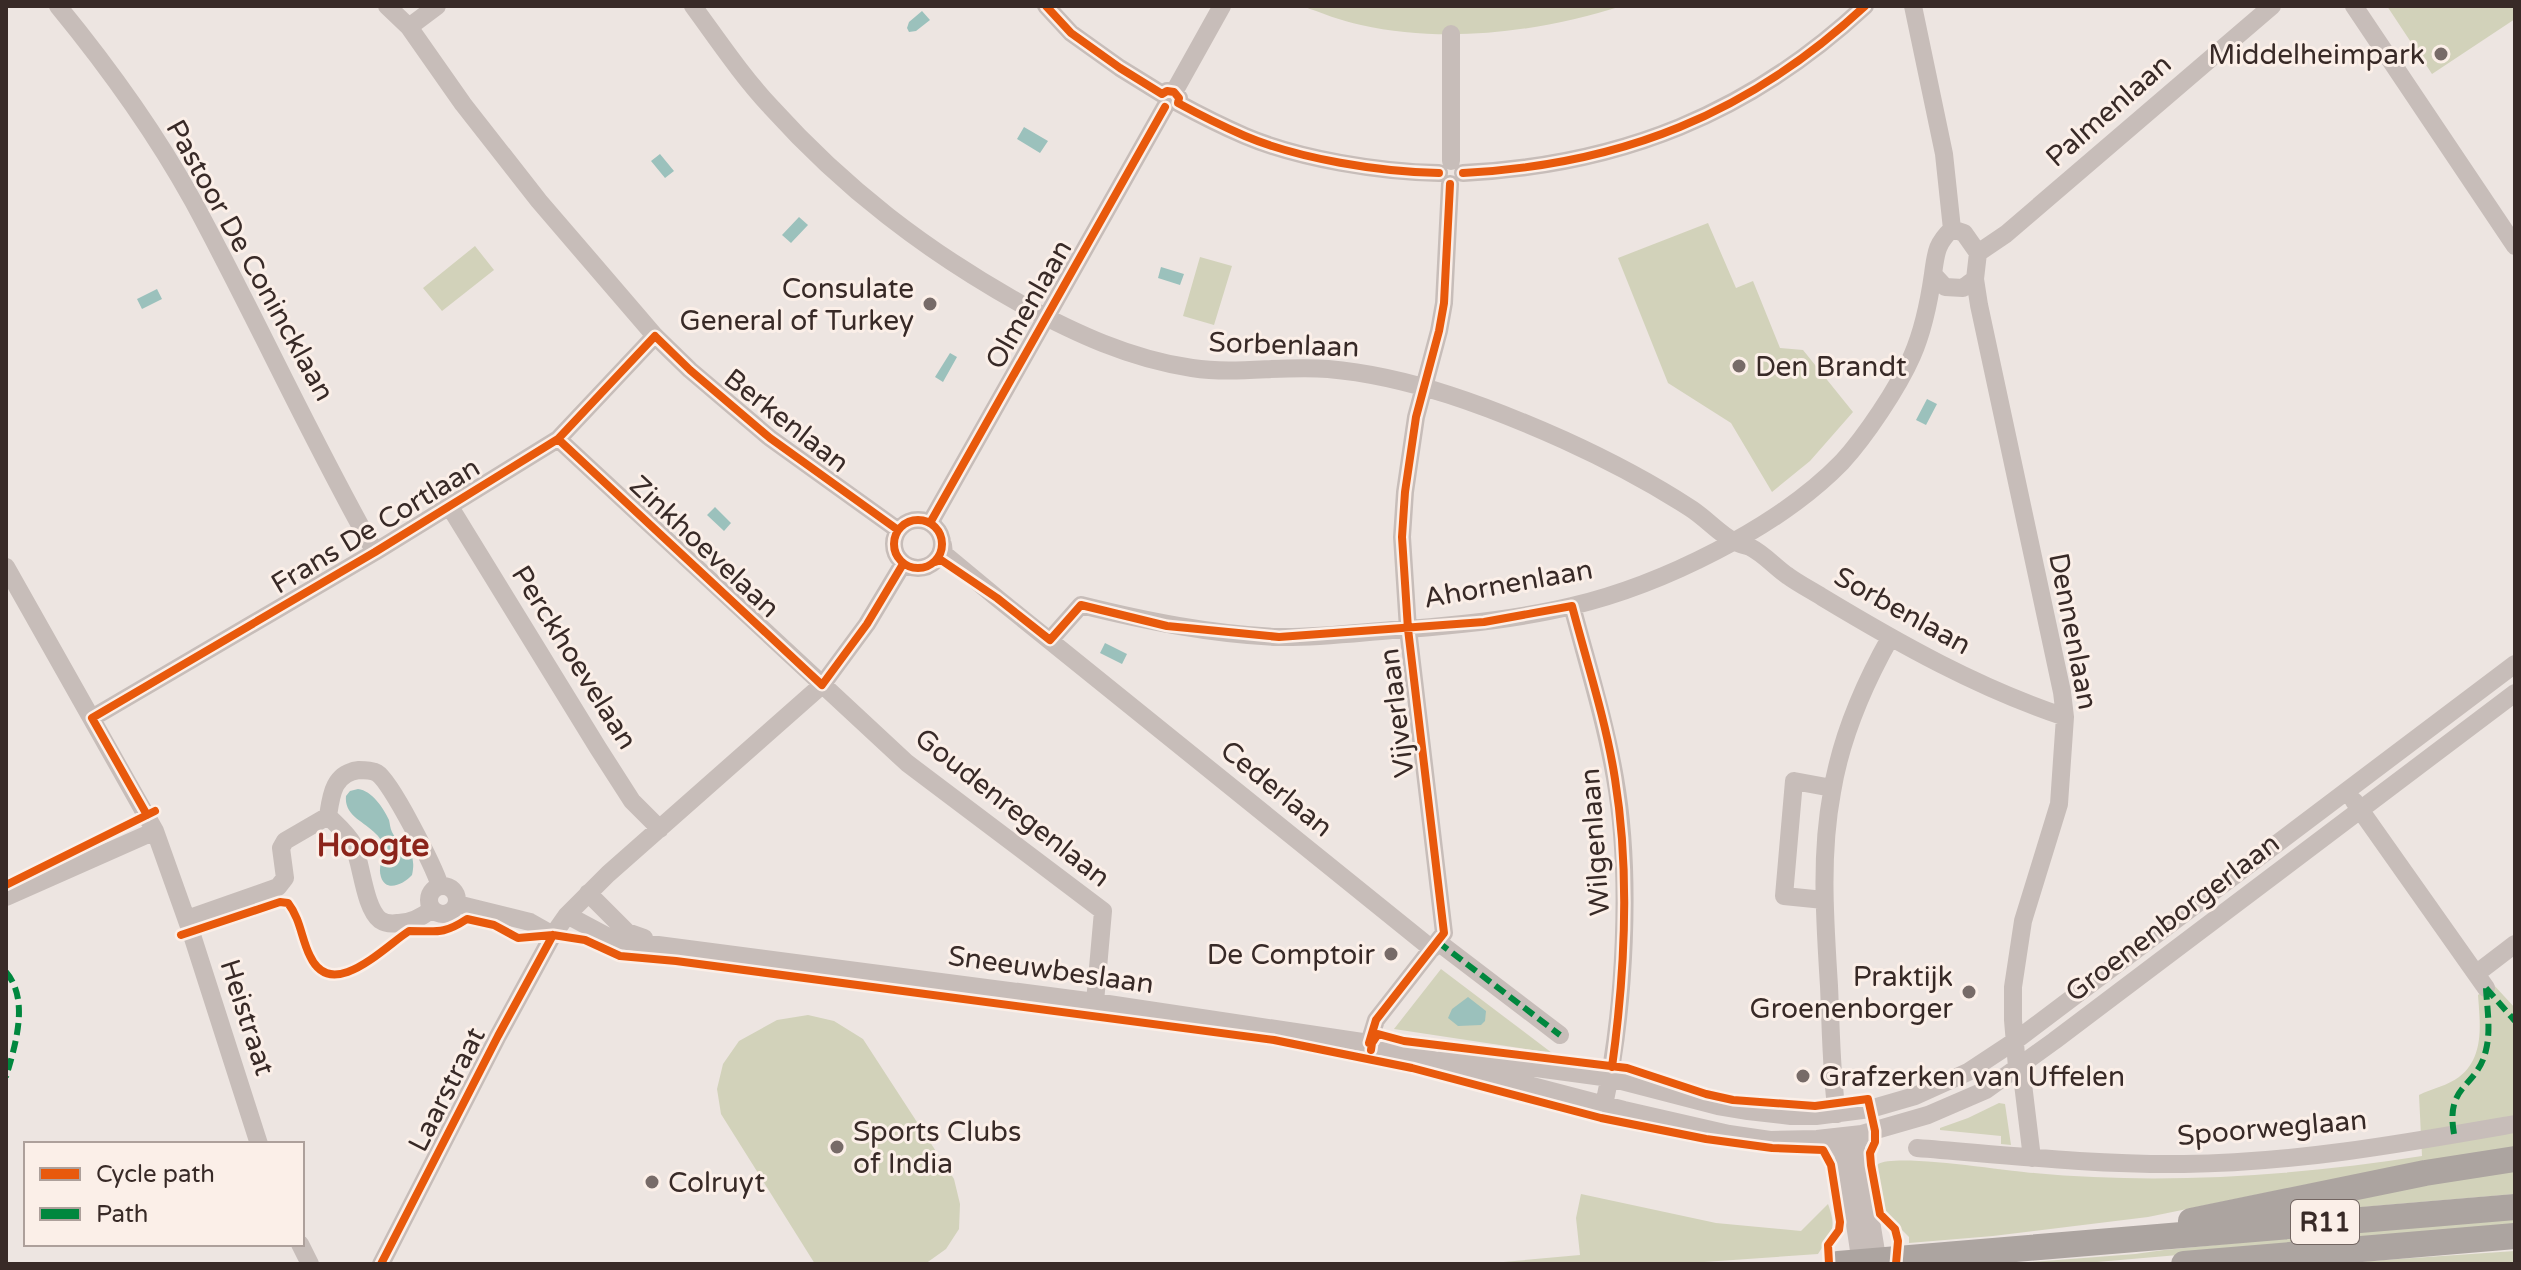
<svg xmlns="http://www.w3.org/2000/svg" width="2521" height="1270" viewBox="0 0 2521 1270" font-family="'Varela Round',sans-serif">
<style>
.green{fill:#d2d2ba}
.water{fill:#9bc1bc}
.lines{fill:none;stroke-linecap:round;stroke-linejoin:round}
.minor{stroke:#c7bdb9;stroke-width:18}
.highway{stroke:#aca4a0;stroke-width:26}
.quiet{stroke:#00873e;stroke-width:6;stroke-dasharray:12 6;stroke-linecap:butt}
.cycleway-casing{stroke:#fbefe8;stroke-width:13}
.cycleway{stroke:#e8590c;stroke-width:8}
.poi-dot{fill:#776b68;stroke:#fbefe8;stroke-width:3}
.labels{text-anchor:middle;stroke-width:6;stroke-linejoin:round;paint-order:stroke}
.shield{fill:#fbefe8;stroke:#726561;stroke-width:2}
.shield-label{font-size:26px;font-weight:bold;fill:#382a27}
.poi-label{font-size:28px;fill:#382a27;stroke:#fbefe8;text-anchor:end}
.street-label{font-size:28px;fill:#382a27;stroke:#fbefe8}
.quarter-label{font-size:32px;font-weight:bold;fill:#8c241b;stroke:#fbefe8}
</style>
<rect width="100%" height="100%" fill="#ede5e1"/>
<path class="green" d="M1302,6H1622C1539,32 1446,44 1361,25C1341,21 1322,13 1302,6Z
M2387,6H2515V19L2432,74Z
M1708,223L1736,288L1753,281L1780,348L1803,350L1853,412L1810,461L1772,492L1731,423L1668,383L1618,258Z
M475,246L494,270L442,311L423,288Z
M1200,257L1232,266L1214,325L1183,316Z
M1441,969L1552,1053L1394,1029Z
M2492,983L2515,1008V1147L2304,1185L2148,1217L1993,1236L1909,1243V1237L1884,1212L1876,1168L1878,1164C1896,1153 2006,1171 2034,1173C2162,1185 2295,1176 2422,1156L2419,1095C2431,1089 2449,1085 2459,1077C2485,1057 2480,1023 2478,995Z
M808,1015L834,1021L863,1039L954,1179L960,1204L959,1229L946,1249L925,1264H815L721,1114L717,1089L723,1064L739,1041L777,1020Z
M1999,1103L2005,1104L2011,1145L2001,1144V1136L1940,1130V1128L1968,1118Z
M2515,1167V1194L2255,1216Z
M1581,1194L1716,1223L1801,1231L1828,1204C1837,1229 1832,1233 1818,1254L1675,1264H1481L1580,1255L1576,1218Z
M2515,1216V1226L2074,1264H2007L2135,1254L2164,1250Z
M2515,1251V1264H2333L2355,1262Z"/>
<path class="water" d="M922,11L930,20L916,31L909,32L907,28L909,22Z
M1024,127L1048,141L1040,153L1017,139Z
M660,154L674,171L665,178L651,161Z
M799,217L808,225L791,243L782,235Z
M1161,267L1184,274L1180,285L1158,278Z
M157,289L162,299L142,309L137,299Z
M950,353L957,357L943,382L935,377Z
M1927,399L1937,404L1926,425L1916,420Z
M715,507L731,523L724,531L707,515Z
M1105,643L1127,654L1122,664L1100,653Z
M358,789C372,791 383,807 389,820C390,824 390,828 392,832C401,851 418,847 412,875C404,884 386,893 381,877C376,862 391,848 376,834C364,821 344,816 346,796L350,791Z
M1468,997L1486,1011L1485,1021L1481,1025L1458,1026L1448,1018L1452,1009Z"/>
<g class="lines">
<path class="minor" d="M58,6C108,67 155,132 193,201C256,317 310,438 375,552
M387,6L409,27L463,104L539,201L655,336L690,370L770,438L898,530
M693,6C718,40 742,76 771,107C845,189 925,250 1021,304C1075,333 1130,359 1192,368C1237,375 1282,365 1328,369C1409,376 1490,407 1564,440C1608,460 1650,482 1690,508C1706,518 1719,534 1735,542C1739,544 1745,545 1750,547C1764,554 1775,567 1788,576C1799,584 1811,590 1822,597C1900,644 1978,688 2065,717
M1046,6L1071,33L1120,68L1162,94L1167,91L1174,92L1179,98L1178,103C1200,115 1222,126 1245,136C1299,159 1380,172 1439,173
M1913,6L1944,154L1952,229
M2354,6L2515,246
M409,27L437,6
M1174,92L1222,6
M1451,161V34
M1463,173C1621,165 1749,114 1865,6
M1952,229L1964,233L1978,253L1975,279L1963,288L1945,287L1933,274C1936,253 1936,244 1952,229Z
M1978,253L2006,234L2272,6
M1975,279L1979,305L2062,692L2065,717L2059,804L2023,921L2013,987V1020L2017,1067L2023,1084L2032,1158
M558,439L907,763L1103,911L1095,1002
M450,507L598,748L632,801L660,829
M894 544a24 24 0 1 1 48 0a24 24 0 1 1-48 0Z
M930,523L1165,107
M943,545L944,554L997,598L1432,949
M6,567L155,831L191,932L259,1144
M1572,606C1587,663 1605,720 1615,778C1632,874 1625,1009 1604,1105
M1050,640L1081,605C1146,621 1210,634 1277,637C1315,638 1355,633 1392,630C1452,626 1514,620 1572,606C1661,585 1778,528 1842,462C1865,437 1898,388 1912,356C1923,331 1929,302 1933,274
M92,718L375,552L558,439L655,336
M2354,801L2486,988
M328,816C331,796 333,773 359,770C364,770 372,770 377,773C391,781 434,867 440,886
M328,816C337,825 347,833 353,844C362,864 364,907 380,920C386,924 392,924 398,923C412,923 422,917 432,909
M429 900a14 14 0 1 1 28 0a14 14 0 1 1-28 0Z
M588,893L627,932L644,938
M6,897L155,831
M1824,900L1784,896L1794,781L1832,788
M457,904L530,922L553,935
M567,915L612,939L1095,1002L1369,1043L1624,1110L1729,1134L1770,1140L1817,1139L1862,1134L1928,1115L1986,1090L2054,1041L2515,693
M187,919L278,887L285,878L281,848L285,841L328,816
M1438,942L1560,1035
M2477,973L2515,944
M1369,1043L1376,1020L1444,933L1408,629L1402,537L1405,492L1416,417L1439,331L1444,303L1450,184
M1446,1056L1610,1078L1718,1106L1748,1111L1791,1116H1816L1870,1109L1915,1096L1968,1072L2015,1041L2515,664
M1837,1114C1831,1072 1831,1029 1829,986C1825,921 1820,856 1832,792C1841,737 1863,686 1890,638
M1862,1134L1856,1145V1150L1864,1178L1878,1264
M1834,1138L1843,1153L1846,1164L1861,1264
M1917,1148C2006,1155 2095,1165 2184,1164C2295,1163 2406,1143 2515,1124
M300,1244L310,1264
M381,1264L498,1036L553,935L567,915L608,874L822,685L867,624L903,564"/>
<path class="highway" d="M2191,1221L2425,1173L2515,1159
M1838,1264L2515,1207
M2184,1264L2515,1236"/>
<path class="quiet" d="M1438,942L1560,1035
M6,972C30,1000 15,1046 6,1077
M2486,988L2515,1021
M2454,1134C2445,1083 2477,1089 2486,1050C2491,1030 2487,1008 2486,988"/>
<defs>
<path id="cycleway" d="M1046,6L1071,33L1120,68L1162,94L1167,91L1174,92L1179,98L1178,103C1200,115 1222,126 1245,136C1299,159 1380,172 1439,173
M1463,173C1621,165 1749,114 1865,6
M558,439L822,685L867,624L903,564
M894 544a24 24 0 1 1 48 0a24 24 0 1 1-48 0Z
M930,523L1165,107
M935,562L941,560L997,598L1050,640L1081,605L1167,626L1279,637L1484,622L1572,606C1587,663 1606,721 1615,779C1630,872 1625,973 1612,1067
M147,815L92,718L375,552L558,439L655,336L690,370L770,438L898,530
M6,885L155,811
M181,935L280,902L288,903C301,920 301,938 310,956C332,1003 384,947 409,931C436,931 443,935 467,919L494,925L518,938L553,935L585,940L620,956L676,961L1274,1040L1412,1068L1601,1118L1706,1139L1772,1148L1823,1150L1831,1165L1840,1222L1839,1230L1828,1245L1829,1264
M1372,1043H1369L1376,1020L1444,933L1408,629L1402,537L1405,492L1416,417L1439,331L1444,303L1450,184
M1371,1050L1372,1043L1378,1034L1404,1041L1627,1068L1706,1094L1733,1100L1815,1106L1868,1099L1875,1131V1142L1870,1153L1871,1165L1880,1214L1895,1229L1898,1241L1896,1264
M381,1264L498,1036L553,935"/>
</defs>
<use href="#cycleway" class="cycleway-casing"/>
<use href="#cycleway" class="cycleway"/>
</g>
<g class="poi-dot">
<circle cx="2441" cy="54" r="8"/>
<circle cx="930" cy="304" r="8"/>
<circle cx="1739" cy="366" r="8"/>
<circle cx="1391" cy="954" r="8"/>
<circle cx="1969" cy="992" r="8"/>
<circle cx="1803" cy="1076" r="8"/>
<circle cx="837" cy="1147" r="8"/>
<circle cx="652" cy="1182" r="8"/>
</g>
<g class="labels">
<rect class="shield" x="2291" y="1200" width="68" height="44" rx="6"/>
<g class="shield-label">
<text x="2325" y="1231">R11</text>
</g>
<g class="poi-label">
<text x="2425" y="64">Middelheimpark</text>
<text x="914" y="298">Consulate<tspan x="914" dy="32">General of Turkey</tspan></text>
<text x="1755" y="376" text-anchor="start">Den Brandt</text>
<text x="1375" y="964">De Comptoir</text>
<text x="1953" y="986">Praktijk<tspan x="1953" dy="32">Groenenborger</tspan></text>
<text x="1819" y="1086" text-anchor="start">Grafzerken van Uffelen</text>
<text x="853" y="1141" text-anchor="start">Sports Clubs<tspan x="853" dy="32">of India</tspan></text>
<text x="668" y="1192" text-anchor="start">Colruyt</text>
</g>
<g class="street-label">
<text transform="translate(2108 110) rotate(-41)" y="10">Palmenlaan</text>
<text transform="translate(251 260) rotate(61)" y="10">Pastoor De Conincklaan</text>
<text transform="translate(1028 304) rotate(-60)" y="10">Olmenlaan</text>
<text transform="translate(1284 344) rotate(2)" y="10">Sorbenlaan</text>
<text transform="translate(787 420) rotate(38)" y="10">Berkenlaan</text>
<text transform="translate(375 525) rotate(-31)" y="10">Frans De Cortlaan</text>
<text transform="translate(705 546) rotate(43)" y="10">Zinkhoevelaan</text>
<text transform="translate(1508 583) rotate(-10)" y="10">Ahornenlaan</text>
<text transform="translate(1903 610) rotate(29)" y="10">Sorbenlaan</text>
<text transform="translate(2074 631) rotate(79)" y="10">Dennenlaan</text>
<text transform="translate(575 657) rotate(58)" y="10">Perckhoevelaan</text>
<text transform="translate(1396 713) rotate(-97)" y="10">Vijverlaan</text>
<text transform="translate(1277 788) rotate(39)" y="10">Cederlaan</text>
<text transform="translate(1013 807) rotate(38)" y="10">Goudenregenlaan</text>
<text transform="translate(1594 842) rotate(-94)" y="10">Wilgenlaan</text>
<text transform="translate(2172 917) rotate(-37)" y="10">Groenenborgerlaan</text>
<text transform="translate(1051 969) rotate(8)" y="10">Sneeuwbeslaan</text>
<text transform="translate(248 1017) rotate(72)" y="10">Heistraat</text>
<text transform="translate(446 1089) rotate(-63)" y="10">Laarstraat</text>
<text transform="translate(2272 1127) rotate(-5)" y="10">Spoorweglaan</text>
</g>
<g class="quarter-label">
<text x="373" y="856">Hoogte</text>
</g>
</g>
<rect width="2521" height="1270" fill="none" stroke="#382a27" stroke-width="16"/>
<rect x="24" y="1142" width="280" height="104" fill="#fbefe8" stroke="#ada09b" stroke-width="2"/>
<rect x="40" y="1168" width="40" height="12" fill="#e8590c" stroke="#ada09b" stroke-width="2"/>
<text x="96" y="1182" font-size="24" fill="#382a27">Cycle path</text>
<rect x="40" y="1208" width="40" height="12" fill="#00873e" stroke="#ada09b" stroke-width="2"/>
<text x="96" y="1222" font-size="24" fill="#382a27">Path</text>
</svg>
